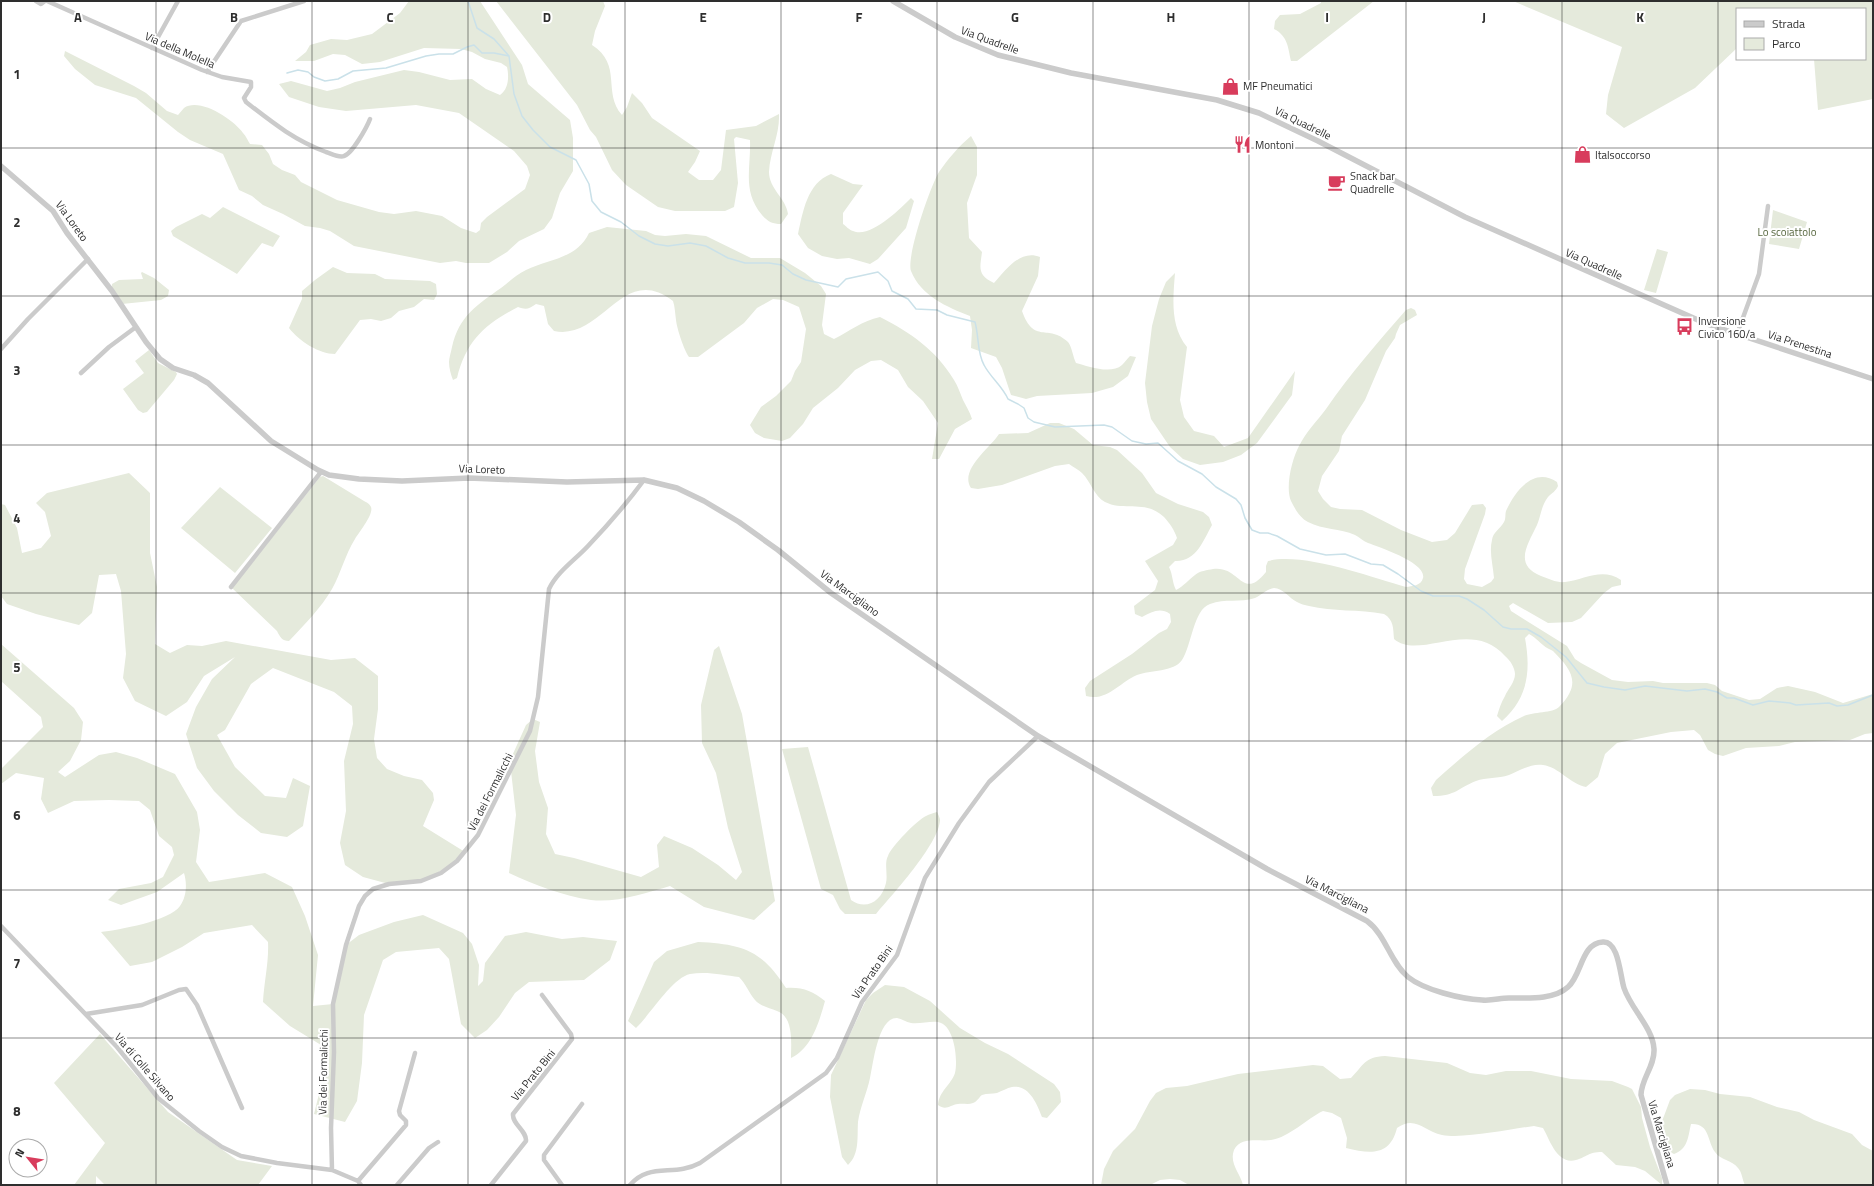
<svg xmlns="http://www.w3.org/2000/svg" width="1874" height="1186" viewBox="0 0 1874 1186" font-family="'Titillium Web',sans-serif">
<style>
.green{fill:#e5eadc}
.lines{fill:none;stroke-linecap:round;stroke-linejoin:round}
.stream{stroke:#cae1e9;stroke-width:1.5}
.minor{stroke:#cbcbcb;stroke-width:4.5}
.tertiary{stroke:#cbcbcb;stroke-width:5.5}
.grid{fill:none;stroke:#2e2e2e;stroke-width:1;stroke-opacity:0.55}
.labels{text-anchor:middle;stroke-width:4;stroke-linejoin:round;paint-order:stroke}
.street-label{font-size:11px;fill:#2e2e2e;stroke:#fff}
.poi-label{font-size:11px;fill:#2e2e2e;stroke:#fff;text-anchor:start}
.park-label{font-size:11px;fill:#56663e;stroke:#fff}
.grid-label{font-size:13px;text-anchor:middle;font-weight:bold;fill:#2e2e2e;stroke:#fff;stroke-width:4;stroke-linejoin:round;paint-order:stroke}
</style>
<rect width="100%" height="100%" fill="#fff"/>
<path class="green" d="M409,1H480L522,65L528,84L570,120L573,138V171L560,193L552,218L544,229L519,241L507,252L489,263H466L456,261L440,263L354,246L330,231L320,228L305,226L283,214L263,205L252,196L239,190L223,154L190,140L178,132L136,98L95,85L75,69L64,56L65,51L134,86L146,93L167,111L178,115C180,113 182,110 184,108C200,97 234,120 243,133C246,136 248,141 250,144L262,145L269,154L273,164L282,170L295,175L301,182L337,200L379,212L394,214L416,211L442,216L461,228L476,233L480,230L481,223L487,217L525,189L530,175L527,166L514,151L459,113L416,105L346,111L319,107L289,97L279,84L291,81L327,91L340,88L355,82L404,70L419,72L450,80L472,79L486,89L500,95C509,89 509,76 507,67L501,63L485,59L472,52L461,49L424,48L380,62L362,64L345,55L333,54L314,61H295L306,52L310,45L331,39L347,40L372,34L400,13Z
M496,1H603L605,6L595,31L592,45C623,65 602,92 622,115L627,107L632,93L642,103L652,118L700,151L695,162L688,172L699,180H713L721,170L726,130L756,126L779,114C780,134 770,152 769,172C769,189 786,198 788,214L781,224C773,224 768,222 762,215C742,191 751,169 750,140L736,137L734,139L738,183L734,207L725,211H675L658,207L626,185L612,170L596,137L590,130L577,105Z
M1321,1H1374L1297,61H1291C1288,48 1288,36 1274,29L1275,21L1280,15L1300,14L1321,3Z
M1513,1H1873V99L1818,110L1814,59H1865V9H1737V48L1695,88L1624,128L1606,114L1608,95L1622,47Z
M971,136L977,147V175L967,203L969,238L982,252C980,268 977,275 994,283C1006,270 1020,249 1040,257L1038,276L1022,311C1034,345 1048,323 1068,342C1072,347 1073,357 1076,363C1087,366 1111,375 1122,365C1125,362 1127,359 1130,356L1136,357L1128,376L1113,387L1092,393L1037,396L1026,399L1011,395L1002,368L996,357L971,348L972,330L970,316C947,307 921,296 911,271C906,257 930,187 939,172C948,159 959,146 971,136Z
M831,174L853,184L863,185L843,213V224C846,226 849,230 853,231C870,239 900,209 911,198L914,201L906,228L878,259L870,264L849,258L837,259L822,256L808,248L798,234C803,212 807,183 831,174Z
M223,207L280,236L273,247L262,243L237,274L173,236L171,231L176,227L202,214L210,218Z
M1773,210L1807,222L1799,249L1769,244Z
M607,227L646,231L655,235L665,236L686,234L706,236L751,258H780L805,273L821,286L826,294L822,325L824,334L834,339C850,331 862,321 880,317C911,333 935,349 954,380C958,386 960,393 963,400C966,406 970,412 972,419L955,429L939,459H932L938,423L923,401L908,387L898,370L881,360L871,361L855,370L838,388L813,408L803,424L790,438L782,441L764,438L755,433L750,425L761,407L776,396L791,381L795,371L801,362L806,329L799,307L783,300L773,299L757,308L744,323L698,357H689C684,350 677,329 676,320C675,313 675,307 673,301C622,262 603,341 554,331L548,324L544,306L536,304C529,309 526,310 518,307C485,324 466,341 457,378L453,380C451,375 449,368 449,362C449,358 451,352 452,347C459,316 477,305 501,288C509,282 516,275 526,270C548,259 577,259 589,233Z
M1657,249L1668,252L1656,293L1644,290Z
M333,267L347,273L375,274L385,279L430,281L436,284L437,294L434,300L424,299L414,307L399,311L391,318L381,321L371,319L360,320L335,354C319,354 299,341 289,328L302,299V291L315,280Z
M142,272L154,278L169,290L168,296L161,300L122,304L112,289V284L119,280L143,279L141,273Z
M1175,273C1173,299 1170,326 1187,347L1180,400L1184,417L1194,431L1214,436L1224,447L1248,438L1295,371L1292,395L1257,443L1241,455L1223,462L1200,465L1183,459L1170,447L1151,419L1147,402L1145,383L1152,326L1159,299L1166,282Z
M1411,308L1415,310L1417,315L1400,325L1396,334L1395,338L1386,351L1365,400L1342,436L1339,451L1322,476L1318,491L1323,499L1331,507L1340,509L1362,510L1401,530L1432,542L1447,540L1455,533L1472,505L1483,504L1486,508L1485,514L1465,569L1464,579L1467,584L1482,587L1491,582L1494,578C1493,565 1489,552 1492,540C1493,532 1500,529 1504,522C1506,519 1505,514 1506,511C1515,491 1534,466 1557,482L1558,486C1556,491 1552,493 1548,497C1541,506 1541,516 1537,525C1528,544 1513,565 1541,576C1549,579 1557,583 1565,582C1584,580 1602,567 1621,580V585L1612,587L1604,593L1581,618L1572,622L1548,623L1513,603L1509,606L1511,611L1567,646L1575,659L1581,663L1612,680L1628,682L1653,681L1663,683H1707L1715,685L1722,691L1749,700L1760,699L1777,688L1788,686L1815,692L1843,703L1873,694V733L1865,734L1850,740L1795,742L1779,746L1746,748L1723,756L1715,754L1708,750L1700,735L1694,730L1671,732L1617,743L1605,754L1598,777L1586,787C1570,784 1559,767 1543,765C1531,763 1519,771 1509,775C1498,779 1486,777 1476,781C1458,788 1456,796 1433,796L1431,788L1436,780C1462,757 1492,730 1524,716C1533,712 1553,713 1559,707C1582,684 1572,670 1553,651C1550,649 1546,648 1543,645C1538,641 1535,637 1529,634L1525,638C1531,671 1528,698 1502,721L1497,716C1499,709 1501,703 1505,696C1508,689 1515,682 1515,674C1515,668 1510,660 1505,656C1471,617 1419,661 1394,639C1393,628 1394,620 1384,614C1359,609 1333,612 1309,606C1305,605 1300,604 1297,602C1289,598 1283,588 1274,588C1267,589 1261,595 1255,598C1240,603 1225,598 1210,604C1193,610 1192,645 1182,660C1174,672 1150,670 1137,675C1120,682 1107,702 1086,696L1085,688L1090,681L1132,654L1159,633L1167,629L1171,622L1170,614C1160,607 1152,612 1142,617L1135,614L1134,606L1155,590L1158,581L1145,561L1173,545L1177,538C1174,529 1170,524 1164,517C1145,499 1125,512 1105,502C1094,496 1091,482 1082,473C1079,470 1073,467 1069,464L1055,466L1002,485L978,489L971,488C959,470 990,448 999,434L1028,433L1050,423H1059L1074,429L1093,445L1110,447L1117,450L1142,473L1156,493L1178,504L1203,512L1209,517L1212,525C1203,541 1196,562 1175,561L1169,567C1173,575 1172,582 1176,590C1184,586 1188,580 1195,575C1199,571 1208,570 1213,569C1240,565 1242,602 1266,572V566L1268,561C1303,552 1370,577 1406,587C1412,586 1421,586 1423,578C1427,563 1379,547 1368,543C1363,541 1359,537 1355,535C1340,528 1323,530 1308,522C1300,518 1295,509 1291,501C1285,487 1292,459 1299,446C1306,432 1317,421 1326,409C1350,374 1378,342 1406,310Z
M149,350L158,363L176,372L177,374L174,380L147,412L143,413L138,410L123,389L144,373L135,361Z
M129,473L150,493V553L157,587L155,644L170,653L187,645L202,646L226,641L331,660L355,658L378,676V709L374,739L377,758L387,769L404,776L422,780L433,793L434,800L423,826L465,852L457,861L427,879L389,884L363,877L345,865L340,843L346,811L344,761L353,724L352,706L334,692L273,668L251,684L225,730L217,735L235,767L265,796L286,798L293,778L310,786L303,826L287,837L261,833L238,815L214,791L197,768L186,734L196,707L212,679L235,657L204,676L187,702L166,716L135,701L123,678L126,654L121,591L116,574L99,575L92,613L79,625L36,614L7,604L1,596V504L5,505L17,528L22,553L41,548L51,536L45,512L36,503L47,493Z
M323,476L364,501C366,502 370,504 371,507C374,514 359,532 355,539C345,555 341,573 332,589C321,608 304,625 289,641C282,641 280,637 277,631L232,588L320,477Z
M220,487L272,528L235,573L181,528Z
M1,644L74,708L83,722L81,740L70,761L58,772L65,777L99,755L116,752L137,758L175,774L197,812L200,830L196,862L209,882L265,873L292,887L305,916L318,955L313,1006L333,1004L346,945L359,935L394,922L423,915L463,933L472,944L479,965L478,986L483,981L485,963L505,936L526,932L562,939L583,937L617,941L610,960L584,980L529,982L515,993L499,1017L487,1030L475,1038L461,1024L449,959L439,948L396,952L383,960L364,1015L362,1063L357,1101L345,1122L314,1114L323,1078L321,1045L290,1026L263,1002C264,982 269,962 268,942L252,925L204,933L182,947L152,962L130,966L101,932C118,930 170,921 180,906C187,896 187,883 184,873L157,892L121,905L108,900L119,889L151,883L163,877L174,855L172,847L159,836L150,810L139,801L109,800L74,801L48,813L41,799L44,778L16,773L1,784V769L43,727L41,717L1,681Z
M719,646L742,714L775,901L754,920L704,907L670,886C646,893 617,903 591,900C563,896 535,885 509,873L516,815L511,771L512,756L526,725L533,719L540,722L535,751L539,782L548,808L546,834L555,854L574,858L641,877L659,867L657,845L664,836L692,848L718,865L736,880L742,872L728,828L716,773L702,743L701,705L714,650Z
M808,747L851,900C866,911 882,901 886,883C888,875 884,863 888,856C891,847 917,820 926,816C929,814 934,813 937,812C938,814 940,818 940,820C939,844 892,895 876,914H845L840,909L833,895L821,889L782,749Z
M698,942C742,944 762,950 786,988C803,987 812,991 825,1001C819,1022 812,1048 791,1058C791,1043 794,1017 777,1011C769,1008 760,1006 755,1000C749,993 746,984 739,977C724,975 706,971 690,974C672,978 650,1015 636,1028L628,1021L654,962L667,951Z
M885,985L904,987L930,1001L960,1028L985,1043L1008,1054L1054,1084L1060,1092L1061,1102L1047,1118L1042,1117C1037,1104 1029,1084 1012,1087C1007,1088 1002,1091 997,1093C992,1094 987,1093 982,1095C979,1097 978,1101 973,1103C968,1105 963,1103 958,1104C950,1105 946,1111 938,1105C939,1091 951,1085 955,1073C958,1061 955,1025 938,1022C930,1021 920,1024 911,1023C906,1022 902,1019 897,1018C878,1017 873,1065 870,1078C867,1093 860,1107 858,1122C857,1136 860,1154 848,1165L842,1157L830,1097L831,1075L866,1000L873,993Z
M100,1034L168,1112L237,1160L272,1166L258,1185H105L96,1176V1185H74L105,1143L54,1083Z
M1385,1056L1447,1063L1470,1073L1486,1075L1506,1071H1531L1571,1079L1612,1081L1628,1087L1632,1089L1641,1107L1642,1118L1650,1147L1662,1178V1185L1645,1171L1635,1167L1616,1165L1602,1152C1588,1152 1587,1157 1576,1160C1557,1165 1550,1140 1543,1128L1534,1126C1510,1129 1465,1139 1442,1135C1424,1131 1415,1115 1397,1128C1390,1156 1371,1154 1346,1148L1347,1138L1341,1118L1332,1113L1323,1111C1306,1119 1290,1137 1271,1140C1260,1142 1241,1136 1234,1150C1229,1163 1240,1173 1243,1185H1189L1180,1180L1170,1179L1160,1180L1150,1185H1101L1104,1169L1113,1151L1135,1129L1150,1101L1156,1093L1166,1088L1187,1086L1238,1074L1313,1065L1323,1066L1340,1079L1351,1078C1364,1065 1364,1057 1385,1056Z
M1690,1089L1705,1090L1720,1094L1750,1097L1777,1107L1799,1112L1814,1120L1852,1134L1862,1145L1873,1151V1185H1745C1742,1179 1742,1172 1738,1168C1732,1160 1720,1160 1715,1152C1707,1141 1710,1123 1691,1124C1688,1137 1688,1149 1674,1154L1668,1151L1664,1145L1661,1124L1670,1100L1675,1095Z"/>
<g class="lines">
<path class="stream" d="M468,1L477,28L494,39L509,56L514,94L522,116L533,130L550,147L576,160L589,184L592,201L601,212L621,222L639,236L655,244L668,246L690,243L706,246L728,258L745,263H769L782,265L793,274L806,280L838,287L846,279L878,272L888,281L892,291L908,299L916,309L937,310L947,315L975,322C979,336 977,353 984,365C991,378 1002,386 1008,399L1018,404L1024,408L1028,418L1034,422L1055,427L1104,425L1112,427L1132,441L1146,444L1158,443L1178,461L1202,474L1216,487L1236,499L1241,505L1245,518L1252,530L1260,533H1268L1277,536L1300,549L1326,555L1345,554L1371,564L1383,565L1398,574L1421,591L1433,596H1459L1467,599L1484,610L1503,627L1511,629H1527L1541,637L1566,657L1587,683L1604,687L1625,690L1645,686L1687,691L1705,689L1717,692L1727,698H1734L1753,705L1769,701L1790,703L1796,705L1829,703L1837,706L1848,705L1873,695
M287,73L298,70L308,72L314,77L325,81L338,79L353,71L386,68L426,56L439,54H453L467,47L474,45L482,53H494L509,56"/>
<path class="minor" d="M36,1L41,4L45,1
M47,1L202,70L222,77L251,82V87L244,98L246,102C273,123 294,140 326,152C332,154 339,158 344,156C352,154 367,127 370,119
M152,48L178,1
M207,72L241,21L304,1
M1737,334L1759,274L1768,206
M1,349L28,319L88,259
M81,373L109,347L136,327
M231,587L321,472
M1,926L117,1047L158,1098L199,1131L222,1147L241,1156L277,1163L332,1170L358,1181L361,1185
M86,1014L142,1005L179,990L186,989L197,1005L242,1108
M332,1170L331,1128L334,1052L333,1004L346,945L359,906L365,896L373,889L389,884L421,881L441,873L457,861L478,835L530,731L538,697L549,589C557,572 575,560 588,546C608,525 627,503 644,480
M358,1181L406,1125V1121L400,1115L399,1111L415,1053
M397,1185L429,1148L438,1142
M491,1185L526,1141C527,1131 512,1124 513,1114L572,1039L571,1034L542,995
M562,1185L544,1160V1155L582,1104
M630,1185C649,1162 674,1177 700,1163L826,1073L837,1058L862,1002L897,955L925,878L959,823L989,782L1038,736"/>
<path class="tertiary" d="M893,1L955,37L998,55L1071,73L1217,100L1259,113L1318,141L1465,217L1707,324L1873,379
M1,166L53,211L67,233L112,291L146,342L160,359L173,368L194,375L208,383L271,441L318,470L329,475L359,479L402,481L469,478L567,482L644,480L677,488L704,501L739,522L778,550L831,593L1038,736L1267,869L1367,921C1386,935 1390,962 1408,977C1424,990 1461,999 1482,1000C1492,1001 1500,998 1509,998C1527,998 1554,1000 1568,987C1582,975 1581,943 1603,942C1619,941 1620,976 1624,988C1631,1009 1653,1028 1654,1049C1655,1066 1641,1079 1641,1095L1667,1185"/>
</g>
<path class="grid" d="M156,1V1185M312,1V1185M468,1V1185M625,1V1185M781,1V1185M937,1V1185M1093,1V1185M1249,1V1185M1406,1V1185M1562,1V1185M1718,1V1185M1,148H1873M1,296H1873M1,445H1873M1,593H1873M1,741H1873M1,890H1873M1,1038H1873"/>
<defs>
<symbol id="shop-bare" viewBox="-9 -9 18 18"><path d="M-5-2.5h2.3a2.7 3.5 0 0 1 5.4 0H5L5.5 6h-11ZM-1.5-2.5h3a1.5 2.3 0 0 0-3 0Z" fill="#d83c5c" stroke="#fff" stroke-width="2.5" paint-order="stroke"/></symbol>
<symbol id="restaurant-bare" viewBox="-9 -9 18 18"><path d="M-5-6h1v4h1v-4h1v4h1v-4h1v5L-1.5 .5V6h-2V.5L-5-1ZM5-6V6H3V1.5H1.5Q1.5-4 5-6Z" fill="#d83c5c" stroke="#fff" stroke-width="2.5" paint-order="stroke"/></symbol>
<symbol id="cafe-bare" viewBox="-9 -9 18 18"><path d="M-5.5-4.5H6V0H3Q3 3.5 0 3.5H-2.5Q-5.5 3.5-5.5 0ZM3-3.2v2h1.7v-2ZM-6 4.5H4V6H-6Z" fill="#d83c5c" stroke="#fff" stroke-width="2.5" paint-order="stroke"/></symbol>
<symbol id="bus-bare" viewBox="-9 -9 18 18"><path d="M-5-6H5V4H4V6H2V4H-2V6H-4V4H-5ZM-3.5-4V0h7V-4ZM-3.5 1.2v1.5H-2V1.2ZM2 1.2v1.5H3.5V1.2Z" fill="#d83c5c" stroke="#fff" stroke-width="2.5" paint-order="stroke"/></symbol>
</defs>
<g fill-rule="evenodd">
<use href="#shop-bare" x="1218" y="74" width="25" height="25"/>
<use href="#restaurant-bare" x="1230" y="132" width="25" height="25"/>
<use href="#shop-bare" x="1570" y="142" width="25" height="25"/>
<use href="#cafe-bare" x="1324" y="170" width="25" height="25"/>
<use href="#bus-bare" x="1672" y="314" width="25" height="25"/>
</g>
<g class="labels">
<g class="street-label">
<text transform="translate(990 40) rotate(20)" y="4">Via Quadrelle</text>
<text transform="translate(180 50) rotate(23)" y="4">Via della Molella</text>
<text transform="translate(1303 123) rotate(26)" y="4">Via Quadrelle</text>
<text transform="translate(72 221) rotate(54)" y="4">Via Loreto</text>
<text transform="translate(1594 264) rotate(24)" y="4">Via Quadrelle</text>
<text transform="translate(1800 344) rotate(18)" y="4">Via Prenestina</text>
<text transform="translate(482 469) rotate(2)" y="4">Via Loreto</text>
<text transform="translate(850 593) rotate(36)" y="4">Via Marcigliano</text>
<text transform="translate(490 792) rotate(-63)" y="4">Via dei Formalicchi</text>
<text transform="translate(1337 894) rotate(27)" y="4">Via Marcigliana</text>
<text transform="translate(872 972) rotate(-55)" y="4">Via Prato Bini</text>
<text transform="translate(145 1067) rotate(49)" y="4">Via di Colle Silvano</text>
<text transform="translate(323 1072) rotate(-89)" y="4">Via dei Formalicchi</text>
<text transform="translate(533 1075) rotate(-51)" y="4">Via Prato Bini</text>
<text transform="translate(1662 1134) rotate(73)" y="4">Via Marcigliana</text>
</g>
<g class="poi-label">
<text x="1243" y="90">MF Pneumatici</text>
<text x="1255" y="149">Montoni</text>
<text x="1595" y="159">Italsoccorso</text>
<text x="1350" y="180">Snack bar<tspan x="1350" dy="13">Quadrelle</tspan></text>
<text x="1698" y="325">Inversione<tspan x="1698" dy="13">Civico 160/a</tspan></text>
</g>
<g class="park-label">
<text x="1787" y="236">Lo scoiattolo</text>
</g>
</g>
<g class="grid-label">
<text x="78" y="22">A</text>
<text x="234" y="22">B</text>
<text x="390" y="22">C</text>
<text x="547" y="22">D</text>
<text x="703" y="22">E</text>
<text x="859" y="22">F</text>
<text x="1015" y="22">G</text>
<text x="1171" y="22">H</text>
<text x="1327" y="22">I</text>
<text x="1484" y="22">J</text>
<text x="1640" y="22">K</text>
<text x="17" y="79">1</text>
<text x="17" y="227">2</text>
<text x="17" y="375">3</text>
<text x="17" y="523">4</text>
<text x="17" y="672">5</text>
<text x="17" y="820">6</text>
<text x="17" y="968">7</text>
<text x="17" y="1116">8</text>
</g>
<rect width="1874" height="1186" fill="none" stroke="#2e2e2e" stroke-width="4"/>
<rect x="1736" y="8" width="130" height="52" fill="#ffffff" stroke="#ababab"/>
<rect x="1744" y="21" width="20" height="6" fill="#cbcbcb" stroke="#ababab"/>
<text x="1772" y="28" font-size="12" fill="#2e2e2e">Strada</text>
<rect x="1744" y="38" width="20" height="12" fill="#e5eadc" stroke="#ababab"/>
<text x="1772" y="48" font-size="12" fill="#2e2e2e">Parco</text>
<g transform="translate(28 1158) rotate(300)"><circle r="19" fill="#ffffff" stroke="#ababab"/>
<path d="M0-3L7 15L0 10L-7 15Z" fill="#d83c5c"/>
<text y="-6" font-size="11" font-weight="bold" text-anchor="middle" fill="#2e2e2e">N</text>
</g>
</svg>
